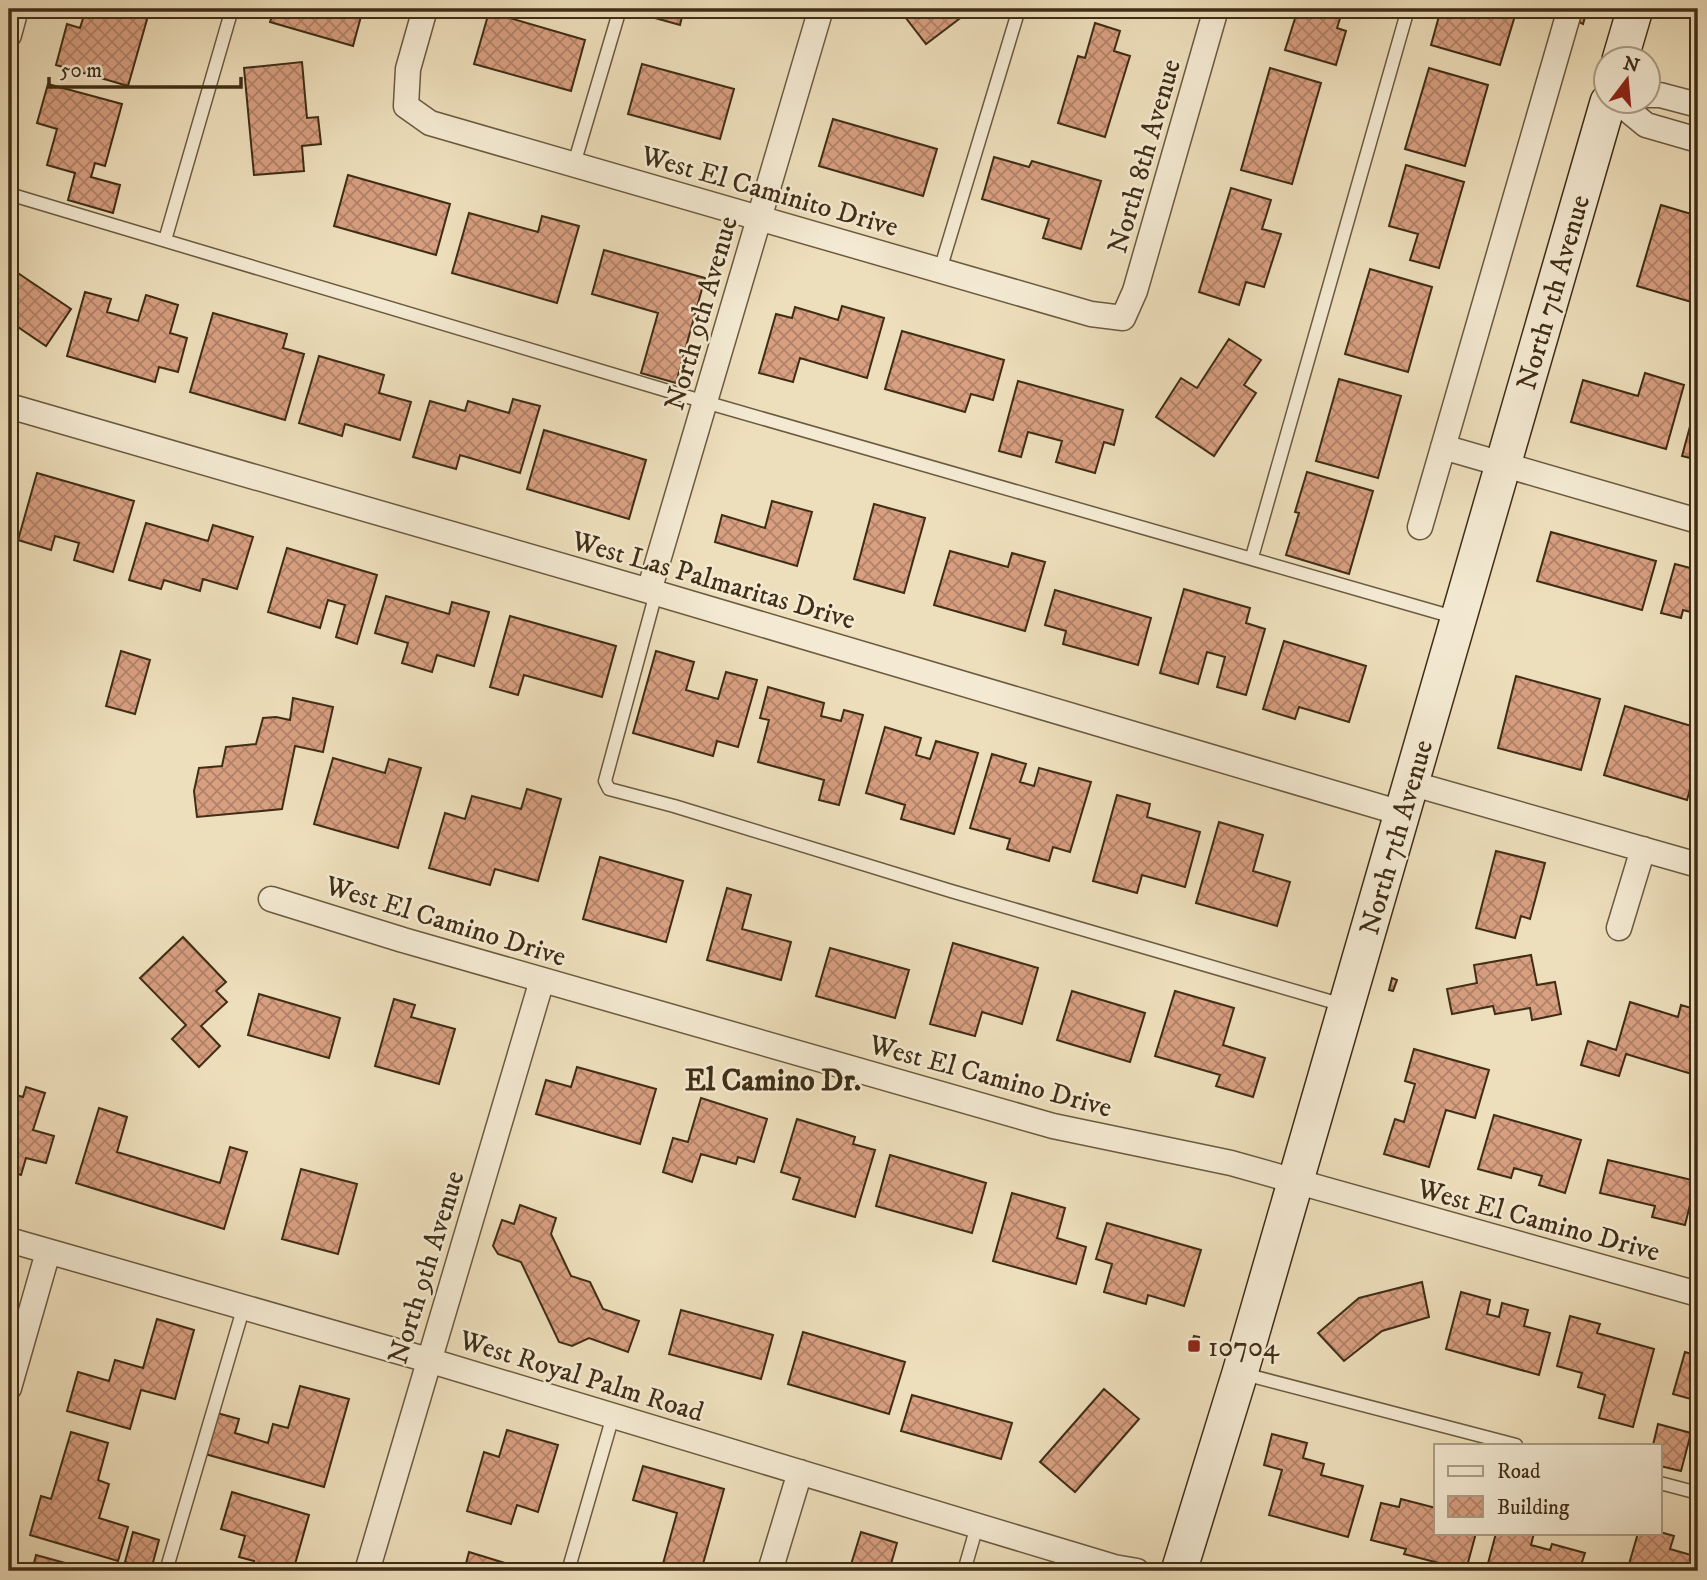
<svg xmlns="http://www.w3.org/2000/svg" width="1707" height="1580" viewBox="0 0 1707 1580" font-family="'IM FELL DW Pica',serif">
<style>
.building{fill:url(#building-cross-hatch);stroke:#3f2d15;stroke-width:2}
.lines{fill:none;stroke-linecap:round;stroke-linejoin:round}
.lane-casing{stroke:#6b5a3f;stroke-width:15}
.street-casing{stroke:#6b5a3f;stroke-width:27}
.secondary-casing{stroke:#3f2d15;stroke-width:38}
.lane{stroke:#f4ead3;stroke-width:12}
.street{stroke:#f4ead3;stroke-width:24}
.secondary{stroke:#f4ead3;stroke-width:35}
.poi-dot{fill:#8f2418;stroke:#f4ead3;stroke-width:2.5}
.labels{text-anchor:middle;stroke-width:5;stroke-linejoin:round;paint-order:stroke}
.street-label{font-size:28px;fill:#3f2d15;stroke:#f4ead3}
.poi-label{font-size:28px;fill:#3f2d15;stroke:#f4ead3;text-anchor:start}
.neighbourhood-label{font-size:30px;font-weight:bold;fill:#3f2d15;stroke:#f4ead3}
</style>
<defs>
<pattern id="building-cross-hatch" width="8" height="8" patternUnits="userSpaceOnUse" patternTransform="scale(1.75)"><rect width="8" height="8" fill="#d89f81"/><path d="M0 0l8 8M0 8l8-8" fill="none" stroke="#b18268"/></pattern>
</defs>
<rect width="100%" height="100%" fill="#eedfbc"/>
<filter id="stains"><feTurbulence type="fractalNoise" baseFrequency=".00286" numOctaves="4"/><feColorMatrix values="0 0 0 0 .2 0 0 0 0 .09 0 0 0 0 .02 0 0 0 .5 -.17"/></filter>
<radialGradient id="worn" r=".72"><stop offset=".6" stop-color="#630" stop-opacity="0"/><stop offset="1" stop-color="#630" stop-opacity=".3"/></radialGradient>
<path class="building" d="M86,9H150L128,86L56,65L67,24L80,28Z
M274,9H363L353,46L270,22Z
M638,9H684L680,25L637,13Z
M899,9H958L963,16L926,44Z
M1114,9H1134L1132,14Z
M1298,9H1343L1337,28L1346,31L1336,65L1285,50Z
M1441,9H1517L1500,65L1431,45Z
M1582,9L1587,10L1583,24L1579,22Z
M489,12L585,40L571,91L474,64Z
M1095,23L1120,31L1114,51L1130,56L1105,137L1058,123L1078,56L1085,58Z
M302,62L307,118L318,117L321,144L302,146L304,171L254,175L244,68Z
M642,64L734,89L720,139L628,114Z
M1270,68L1321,83L1292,184L1241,170Z
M1429,68L1488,85L1465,166L1405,149Z
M48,84L122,104L105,166L95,163L91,177L120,185L113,213L68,200L75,173L47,165L57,129L37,123Z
M833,119L937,149L923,196L819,166Z
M994,157L1029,167L1032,161L1101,181L1081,249L1043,238L1049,219L982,199Z
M1406,165L1464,182L1439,268L1410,260L1418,234L1389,226Z
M348,175L450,204L436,255L334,226Z
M1231,188L1271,200L1262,229L1281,234L1264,287L1246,282L1239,305L1199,292Z
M1661,205L1698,216V304L1637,286Z
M469,213L538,232L542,216L579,226L557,303L452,273Z
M604,250L705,278L676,383L641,373L658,313L592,294Z
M9,267L71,309L46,346L9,321Z
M1370,269L1432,287L1408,372L1345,354Z
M85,292L111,299L107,312L138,321L146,295L178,305L170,333L187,338L178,372L159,367L155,382L67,356Z
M842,306L884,318L867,378L800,358L793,382L759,373L776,314L792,318L795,307L838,320Z
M213,313L287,334L283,348L304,354L285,420L190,392Z
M902,331L1004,360L993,400L971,394L965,412L885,389Z
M1229,339L1261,360L1244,385L1256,393L1214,456L1156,417L1181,378L1197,388Z
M319,356L384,375L379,393L411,402L400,440L345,424L342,436L299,423Z
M1645,373L1684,385L1666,449L1571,422L1583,380L1638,396Z
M1339,379L1401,396L1378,478L1316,461Z
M1018,381L1123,410L1114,445L1104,442L1095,473L1056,462L1062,441L1028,432L1021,457L999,451Z
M513,399L540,406L520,473L460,455L456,469L413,457L430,401L465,411L468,401L509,413Z
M1692,419L1698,421V460L1682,456Z
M544,430L646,460L629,519L527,489Z
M1307,472L1373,491L1349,574L1286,555L1299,513L1295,512Z
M37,473L134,501L113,572L74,560L79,543L55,536L51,550L18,540Z
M772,501L812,512L797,566L715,542L722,515L765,528Z
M874,504L925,518L904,593L854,579Z
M146,523L208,541L213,525L253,537L237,589L203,579L200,591L164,580L161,589L129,580Z
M1551,532L1656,561L1642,610L1537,581Z
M287,548L377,575L357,644L336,637L345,605L328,600L320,628L268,612Z
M950,551L1008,567L1012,553L1045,562L1025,631L934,605Z
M1675,564L1698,570V614L1683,610L1681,618L1661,613Z
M1184,589L1250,608L1246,623L1265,629L1246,695L1217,687L1225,657L1207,652L1198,684L1160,673Z
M1055,590L1151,618L1138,665L1063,644L1066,631L1045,625Z
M386,596L449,614L452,602L489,612L474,666L437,655L432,672L402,663L408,643L375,633Z
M510,616L616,646L602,697L524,675L518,695L490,687Z
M1284,641L1366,666L1349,722L1299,707L1295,719L1263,709Z
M121,651L150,660L135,714L106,706Z
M656,651L694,662L686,690L718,699L726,672L757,680L738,747L717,741L713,756L633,733Z
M1516,676L1600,699L1581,770L1498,748Z
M768,687L824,703L821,716L841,721L844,710L863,715L839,805L819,800L824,780L758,762L769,720L760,718Z
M293,698L333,707L323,752L295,746L282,809L197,817L194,791L199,768L222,766L226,747L256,744L263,718L276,717L290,720Z
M1625,706L1698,728V761L1687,800L1604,775Z
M885,727L921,738L916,755L930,759L936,741L978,753L954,834L901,819L905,805L866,793Z
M992,754L1026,764L1020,782L1034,786L1039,768L1091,782L1070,852L1053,847L1049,861L1007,849L1010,839L970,828Z
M333,758L385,773L389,759L421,768L398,848L314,824Z
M527,789L561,799L538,881L495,869L490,885L429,868L445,813L465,819L472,796L521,809Z
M1117,795L1150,804L1147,817L1200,832L1185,887L1142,875L1137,893L1093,881Z
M1219,822L1263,835L1253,871L1290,882L1277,926L1196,903Z
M1496,851L1545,863L1530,919L1521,916L1515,938L1476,928Z
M600,857L683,881L666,942L583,919Z
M727,888L751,895L742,929L791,942L781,980L707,960Z
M183,937L226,982L216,991L227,1002L201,1026L220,1046L199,1067L172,1039L186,1025L140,978Z
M953,943L1038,968L1022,1024L982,1012L975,1036L930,1024Z
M830,948L909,970L895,1018L816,996Z
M1531,955L1537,985L1555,982L1561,1014L1532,1020L1530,1008L1495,1014L1493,1006L1452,1014L1447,989L1477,983L1474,965Z
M1392,978L1397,980L1393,991L1389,990Z
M1072,991L1145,1013L1130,1062L1057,1040Z
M1175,991L1234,1008L1223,1045L1265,1058L1253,1097L1216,1086L1220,1075L1155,1056Z
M259,994L340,1018L329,1058L248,1035Z
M394,999L415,1005L411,1017L455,1029L439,1084L375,1066Z
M1630,1002L1678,1017L1681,1005L1698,1010V1076L1626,1054L1619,1076L1581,1065L1588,1041L1616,1050Z
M1414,1049L1489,1070L1475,1118L1446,1110L1429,1167L1384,1154L1395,1119L1404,1122L1415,1084L1405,1081Z
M577,1067L656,1089L640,1144L536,1114L546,1080L571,1087Z
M26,1087L45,1093L33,1130L54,1136L46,1163L26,1158L21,1175L9,1171V1093L23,1097Z
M701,1098L767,1119L754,1162L738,1157L736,1164L701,1154L692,1182L663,1172L673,1138L688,1142Z
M99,1108L127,1117L117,1152L220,1183L230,1147L247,1152L224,1229L76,1183Z
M1494,1115L1581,1140L1565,1193L1539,1185L1542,1176L1514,1168L1511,1178L1478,1169Z
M797,1119L855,1137L853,1144L875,1150L855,1217L793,1199L800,1178L781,1172Z
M890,1155L986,1183L972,1233L876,1206Z
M1608,1160L1696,1181L1685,1225L1652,1217L1655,1206L1600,1193Z
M301,1169L357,1184L338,1254L282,1239Z
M1012,1193L1065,1208L1057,1238L1086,1247L1076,1284L993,1261Z
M520,1205L556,1218L551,1234L571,1276L590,1282L603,1309L639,1321L628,1352L589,1338L572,1346L559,1342L521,1262L498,1254L493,1246L502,1220L514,1224Z
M1107,1223L1201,1250L1184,1306L1148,1295L1146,1304L1104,1292L1112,1264L1096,1259Z
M1422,1282L1429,1317L1382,1331L1344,1361L1318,1333L1359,1298Z
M1461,1292L1490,1300L1487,1314L1499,1317L1502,1303L1528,1310L1524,1326L1550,1333L1539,1375L1446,1349Z
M681,1310L773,1335L761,1379L669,1354Z
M1570,1316L1600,1324L1597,1333L1654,1349L1633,1427L1599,1418L1605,1395L1578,1387L1582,1373L1557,1366Z
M157,1319L194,1330L175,1399L141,1390L130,1429L67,1411L78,1372L109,1381L115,1360L143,1368Z
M803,1332L905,1362L889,1414L788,1384Z
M1194,1336L1199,1337L1195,1350L1190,1349Z
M1685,1352L1698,1356V1401L1673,1394Z
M300,1386L349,1399L324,1487L205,1454L217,1413L239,1419L235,1433L268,1443L273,1424L288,1428Z
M1104,1389L1139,1419L1075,1492L1040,1462Z
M912,1395L1012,1423L1001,1459L901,1431Z
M1658,1424L1691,1433L1681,1471L1660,1466V1445H1653Z
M507,1430L558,1445L538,1512L517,1505L511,1524L467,1511L484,1452L499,1457Z
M71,1432L108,1443L98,1480L109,1484L99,1518L128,1527L118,1561L30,1535L41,1496L51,1499Z
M1272,1434L1307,1443L1303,1458L1324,1464L1321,1475L1363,1486L1348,1537L1269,1515L1282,1470L1264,1465Z
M643,1466L724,1489L701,1571H661L677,1513L633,1500Z
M232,1492L309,1515L293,1571H251L254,1561L239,1557L245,1536L221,1529Z
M1401,1499L1436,1508V1533H1476L1466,1570L1404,1554L1406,1549L1371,1540L1381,1503L1399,1507Z
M133,1532L159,1540L151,1570L125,1562Z
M861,1532L897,1543L889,1571H849Z
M1660,1532L1674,1536L1670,1549L1698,1557V1571H1627L1638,1533Z
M1496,1533H1534L1531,1545L1550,1550L1552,1544L1585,1553L1579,1571H1486Z
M469,1552L508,1564L506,1571H464Z
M36,1555L76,1566L75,1571H32Z"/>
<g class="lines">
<defs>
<path id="lane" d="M574,164L620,9
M9,194L705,402L1457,618
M165,240L232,9
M940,270L1019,9
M1252,557L1408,9
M656,593L605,781L609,789L674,806L951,891L1343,1005
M1240,1373L1516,1445
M1660,1483L1698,1493
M166,1571L244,1306
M568,1571L613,1416
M964,1571L977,1526"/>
<path id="street" d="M425,9L408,69L406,106L430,123L1091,314L1123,318L1135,291L1216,9
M9,35L16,9
M1648,95H1660L1698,105
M1618,102L1646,125L1698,140
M9,406L656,593L1401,813
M1443,447L1698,521
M1420,527L1570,9
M649,591L820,12
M1410,783L1698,865
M271,899L403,940L1053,1126L1231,1163L1698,1294
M1619,928L1643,849
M9,1240L428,1360L1114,1567L1137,1571
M9,1388L48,1252
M367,1571L542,980
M770,1571L800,1472"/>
<path id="secondary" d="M1620,60L1635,9
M1179,1571L1240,1373L1608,102"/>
</defs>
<use href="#lane" class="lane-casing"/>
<use href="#street" class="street-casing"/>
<use href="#secondary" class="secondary-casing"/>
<use href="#lane" class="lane"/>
<use href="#street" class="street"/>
<use href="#secondary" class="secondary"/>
</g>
<rect class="poi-dot" x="1187" y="1339" width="14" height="14" rx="3.5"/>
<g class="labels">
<g class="street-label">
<text transform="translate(1143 156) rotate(-74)" y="10">North 8th Avenue</text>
<text transform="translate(770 190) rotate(16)" y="10">West El Caminito Drive</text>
<text transform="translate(1552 292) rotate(-74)" y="10">North 7th Avenue</text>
<text transform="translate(700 313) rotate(-74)" y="10">North 9th Avenue</text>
<text transform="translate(714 579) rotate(16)" y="10">West Las Palmaritas Drive</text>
<text transform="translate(1395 837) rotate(-74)" y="10">North 7th Avenue</text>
<text transform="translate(446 920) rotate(17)" y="10">West El Camino Drive</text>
<text transform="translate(991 1075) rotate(15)" y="10">West El Camino Drive</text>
<text transform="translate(1539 1219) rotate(15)" y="10">West El Camino Drive</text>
<text transform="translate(425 1267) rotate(-73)" y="10">North 9th Avenue</text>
<text transform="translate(582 1375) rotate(17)" y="10">West Royal Palm Road</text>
</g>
<g class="poi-label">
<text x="1208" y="1356">10704</text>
</g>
<g class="neighbourhood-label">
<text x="773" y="1090">El Camino Dr.</text>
</g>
</g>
<rect width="1707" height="1580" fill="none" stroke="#eedfbc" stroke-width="35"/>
<rect x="10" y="10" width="1686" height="1559" fill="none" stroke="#3f2d15" stroke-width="3.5"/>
<rect x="18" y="18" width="1672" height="1545" fill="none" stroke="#3f2d15" stroke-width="2"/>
<rect x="1434" y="1444" width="228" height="91" fill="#f4ead3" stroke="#ac9e87" stroke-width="2"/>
<rect x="1448" y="1466" width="35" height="10" fill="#f4ead3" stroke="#ac9e87" stroke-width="2"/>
<text x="1497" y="1478" font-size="21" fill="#3f2d15">Road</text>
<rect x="1448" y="1496" width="35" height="21" fill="url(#building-cross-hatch)" stroke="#ac9e87" stroke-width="2"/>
<text x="1497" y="1514" font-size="21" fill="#3f2d15">Building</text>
<g transform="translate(1627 80) rotate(16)"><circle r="33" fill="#f4ead3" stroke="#ac9e87" stroke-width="2"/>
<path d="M0-5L12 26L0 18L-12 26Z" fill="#8f2418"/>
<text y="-10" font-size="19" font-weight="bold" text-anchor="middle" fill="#3f2d15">N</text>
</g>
<path d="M49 77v10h192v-10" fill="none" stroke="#3f2d15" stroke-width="3.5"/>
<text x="60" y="77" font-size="21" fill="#3f2d15" stroke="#f4ead3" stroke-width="5" paint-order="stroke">50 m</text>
<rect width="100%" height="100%" filter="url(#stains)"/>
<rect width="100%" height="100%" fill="url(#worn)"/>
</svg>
